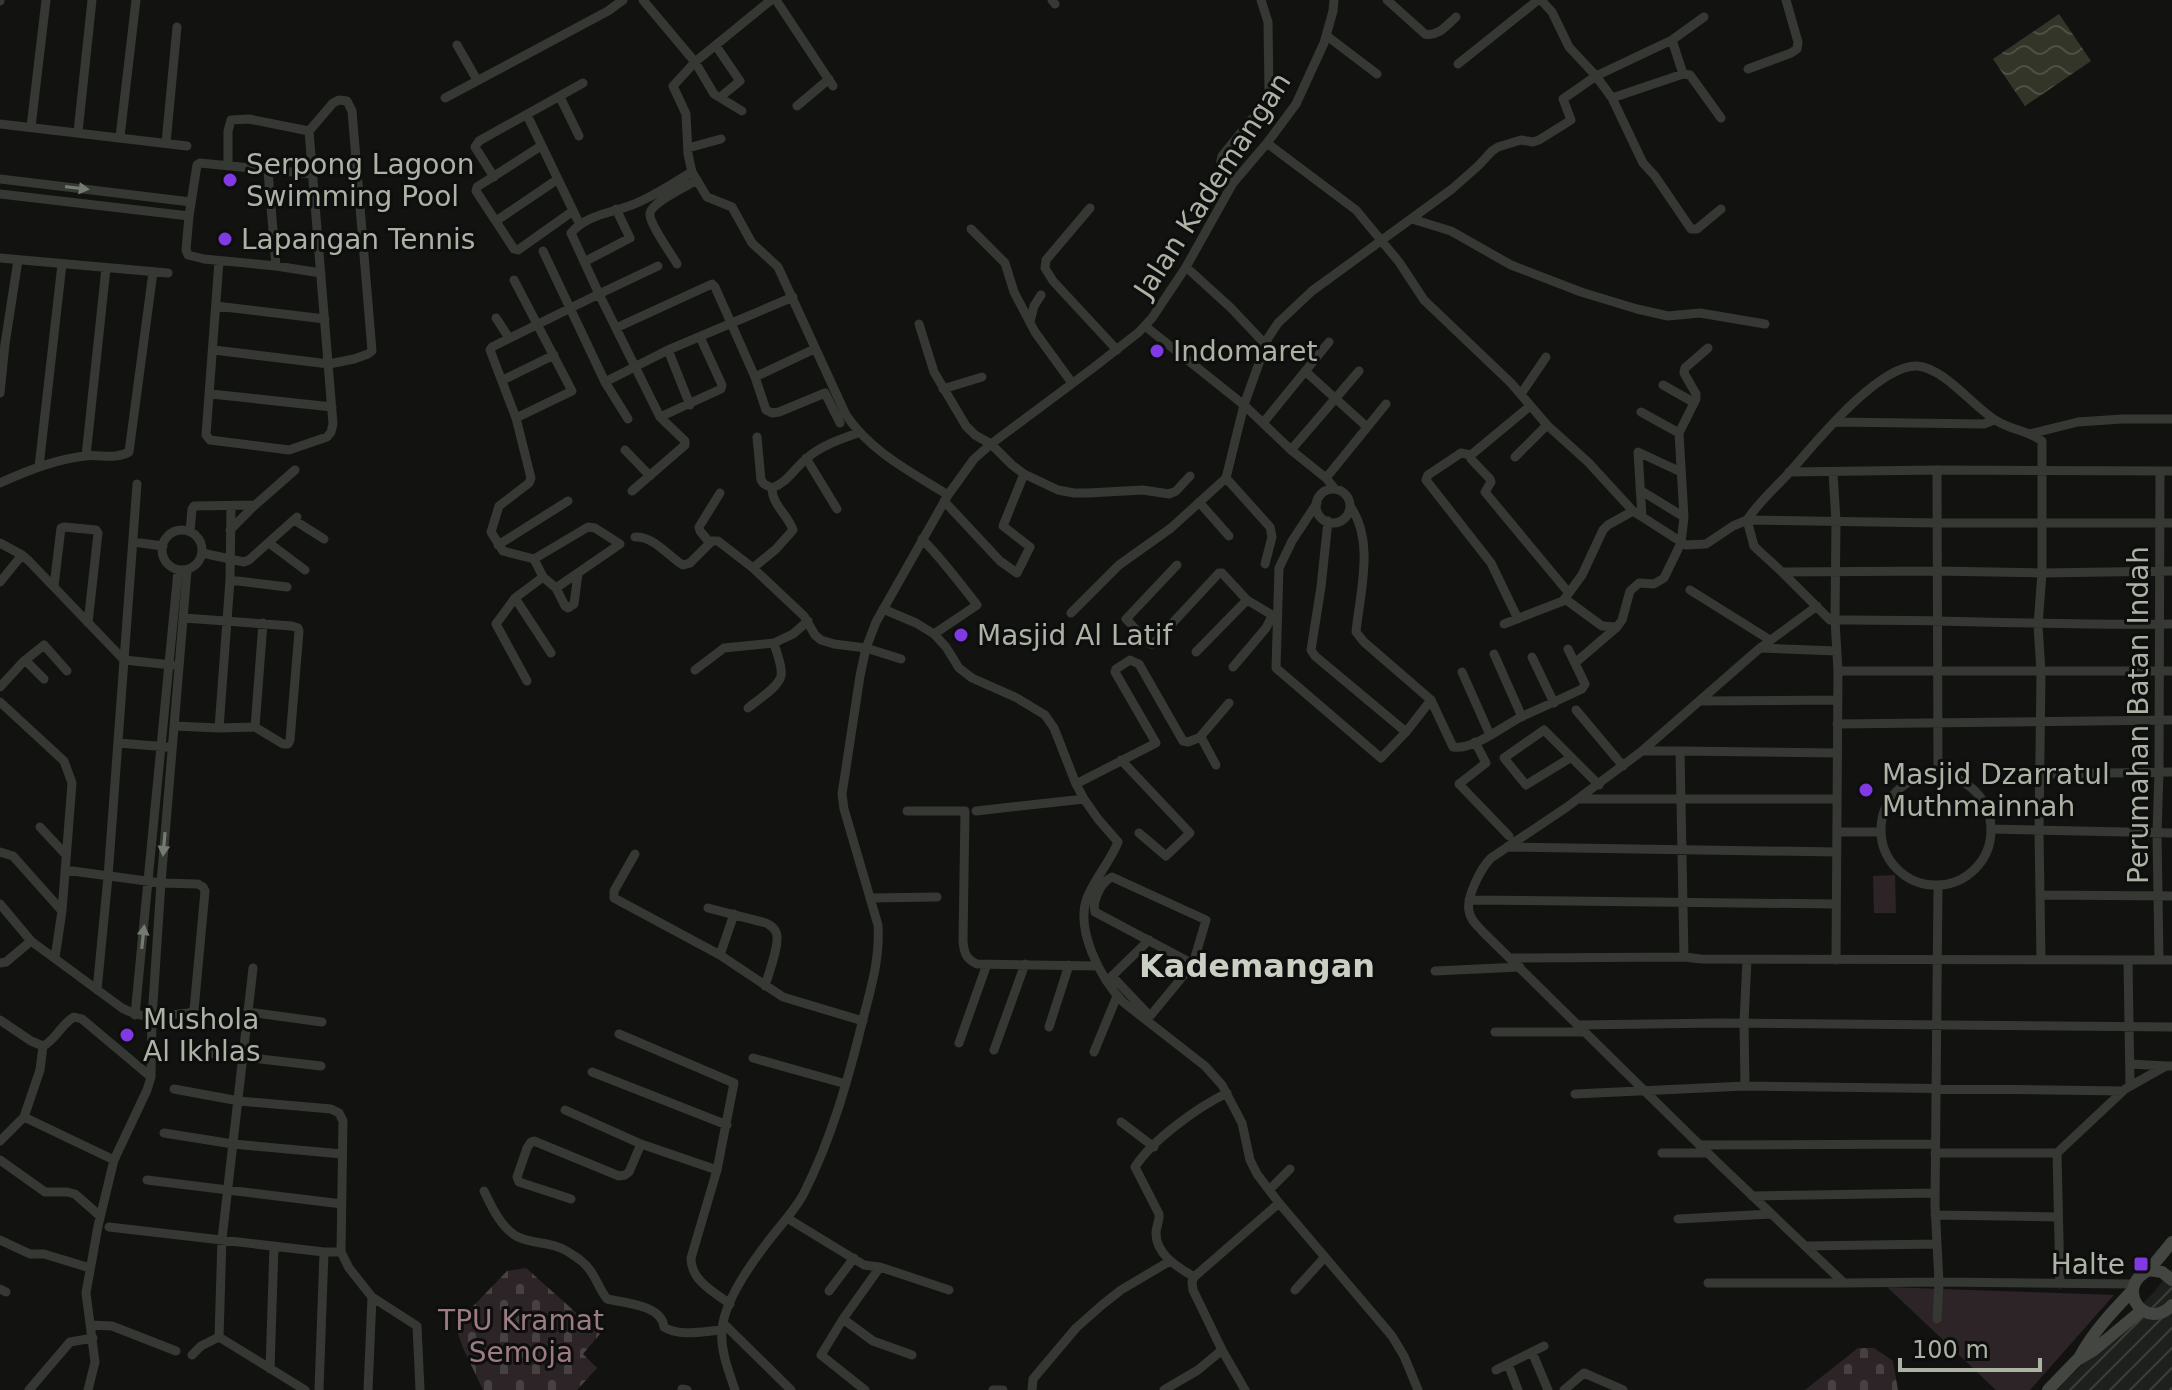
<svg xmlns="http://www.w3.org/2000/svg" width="2172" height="1390" viewBox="0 0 2172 1390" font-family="'DejaVu Sans',sans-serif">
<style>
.industrial{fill:url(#industrial-furrows)}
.cemetery{fill:url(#cemetery-stones)}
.green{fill:#2c2426}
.water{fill:url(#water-waves)}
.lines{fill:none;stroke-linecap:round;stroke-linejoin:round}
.minor{stroke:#353833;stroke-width:9}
.secondary{stroke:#444741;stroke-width:12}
.oneway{fill:#767b71}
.poi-dot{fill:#8139e4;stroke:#0d0e0d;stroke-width:3}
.labels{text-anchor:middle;stroke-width:6;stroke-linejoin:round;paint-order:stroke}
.poi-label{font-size:28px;fill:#acb2a4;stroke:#0d0e0d;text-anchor:start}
.street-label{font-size:28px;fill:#acb2a4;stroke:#0d0e0d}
.park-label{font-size:28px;fill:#9c7c82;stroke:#0d0e0d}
.quarter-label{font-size:32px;font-weight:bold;fill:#cacfc4;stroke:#0d0e0d}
</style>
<defs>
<pattern id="industrial-furrows" width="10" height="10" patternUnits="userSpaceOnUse" patternTransform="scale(2)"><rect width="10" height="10" fill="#1e201e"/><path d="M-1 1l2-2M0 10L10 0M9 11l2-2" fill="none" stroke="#3c3e3c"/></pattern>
<pattern id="cemetery-stones" width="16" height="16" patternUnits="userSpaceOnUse" patternTransform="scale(2)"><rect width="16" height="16" fill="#2c2426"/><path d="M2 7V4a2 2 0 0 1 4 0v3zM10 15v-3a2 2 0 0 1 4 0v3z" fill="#484142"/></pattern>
<pattern id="water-waves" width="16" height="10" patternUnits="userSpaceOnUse" patternTransform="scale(2)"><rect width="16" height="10" fill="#333529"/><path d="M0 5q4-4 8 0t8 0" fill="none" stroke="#4e5045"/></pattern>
</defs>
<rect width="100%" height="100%" fill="#121311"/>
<path class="industrial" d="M2172,1269V1390H2057L2155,1291Z"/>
<path class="cemetery" d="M526,1268L600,1334L583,1354L597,1368L577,1390H483L463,1348L455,1325L507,1271Z
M1858,1348H1874L1893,1361L1898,1390H1805Z"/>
<path class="green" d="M1895,875L1896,913H1874L1873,876Z
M1887,1287L2114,1295L2030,1390H1996Z"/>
<path class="water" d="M2059,14L2091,61L2025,106L1993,59Z"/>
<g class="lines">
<path class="minor" d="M643,0L695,62L714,94L742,111
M771,0L695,62L673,86L686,114L688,154L692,172L707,197L732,207L752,243L778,267L846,415C871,452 911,472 948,495
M776,0L833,86
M1052,0L1055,4
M1387,0L1425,34C1438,37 1447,25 1456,17
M1541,0L1552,12L1569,47L1596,76L1612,98L1643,163L1655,176L1691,229H1697L1721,209
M0,1V0
M1327,36L1377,74
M457,45L477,80
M716,46L740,81L724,94
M1458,64L1538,0
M1748,69L1791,53L1797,49L1798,42L1786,0
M1683,74L1672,40L1704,17
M560,97L579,136
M445,98L608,11L623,0
M1612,98L1683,74L1690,75L1721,118
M797,106L829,79
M527,115L580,225
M0,124L187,146
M31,127L46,0
M78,132L92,0
M120,137L136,0
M166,143L177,27
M1267,143L1356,210L1399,262L1424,300L1511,383L1547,425L1588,462L1633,511L1686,545L1706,544L1733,526L1747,520L1938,523H2172
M541,146L477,187L476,191L514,249L518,250L573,211
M688,148L721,139
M228,166V131L231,120L249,119L309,131
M268,171L276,266
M312,174L200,163L197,165L189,216L186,250L188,255L204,259L276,266L321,273
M494,177L475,147L479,141L583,83
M0,179L191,202
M1233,183C1223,174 1218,169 1222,156L1260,109L1269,92L1268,22L1261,0
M0,194L189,216
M1090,208L1046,260L1045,268L1053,281L1117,350
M1412,219L1451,231L1511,265L1581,292L1637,309L1668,316L1700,313L1765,324
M496,221L558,179
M971,229L1005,263L1014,292L1035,332L1072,383
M543,251L605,382L668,350L793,297
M0,258L168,273
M584,262L630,238L616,209
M677,264C672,255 648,222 650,213C652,202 687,186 697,180
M658,266L599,294L571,233C589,212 618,213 641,201C659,193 675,182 692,172
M1186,267L1231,308L1266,345
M514,280L572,391L516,418
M216,306L325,319
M496,318L509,338
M1030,322L1034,306L1041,295
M919,324L934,372L966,426L975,435L991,444L1012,465L1024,474L1058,490L1074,493H1088L1143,490L1169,494L1176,491L1190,476
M1145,326L1244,405L1291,450L1326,478L1335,489
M616,328L712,284L715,287L755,377L766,410L772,413L779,412L825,393L840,423
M214,350L329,364L354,359L368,354L372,351L352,111L347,101L339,100L333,103L309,131L333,424L331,432L327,437L289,450L210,440L206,435L219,261
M668,350L690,405
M1305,371L1367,427
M755,377L810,351
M503,380L554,355
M605,382L628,419
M1663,385L1693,402
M943,389L982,377
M0,393L5,344L18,260
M211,394L332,407
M1521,394L1546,357
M1530,406L1471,455V459L1490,479L1491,482L1485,492L1568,592
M1641,412L1679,433
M1834,422L1984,424L1994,420
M1263,423L1329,342
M2029,434L2078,422L2122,419H2172
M757,437L761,480L764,484L772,488C787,483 794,469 806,459C820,446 841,439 858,433
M625,450L650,476
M1291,450L1359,371
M1471,455L1461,453L1428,475L1426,480L1491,563L1518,619
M86,456L106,268
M1515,457L1547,425
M806,458L837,509
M39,467L62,264
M1937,470L1938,774
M1789,472L1937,470L2172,471
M1833,473L1836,521L1835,620L1838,671L1836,960
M1226,478L1270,527L1272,537L1265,564
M1326,478L1386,404
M0,483C26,471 56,459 85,456C100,454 115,460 129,452L153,272
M1316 506a17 17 0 1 1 34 0a17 17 0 1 1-34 0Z
M1640,490L1684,517
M632,491L685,445V441L660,417
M944,501L1000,561L1017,573L1030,547L1003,526L1024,474
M1199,502L1229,536
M1317,503L1292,541L1279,568L1276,668L1381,758L1406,732L1431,700
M1350,506C1375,541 1360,592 1356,632L1364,642L1431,700L1453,747C1475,750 1504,725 1523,716C1543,707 1563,698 1582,689L1585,684L1568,649
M1642,517L1638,452L1681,472
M294,520L324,539
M1328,521L1321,587L1311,650L1315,656L1406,732
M162 550a20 20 0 1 1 40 0a20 20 0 1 1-40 0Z
M230,530L255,505L295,470
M190,532L192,509L194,506L255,505
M635,537C654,536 668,556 683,565L690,563L712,541H718L753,568L804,616L815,635L821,640L834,644L866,648L901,659
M922,539C942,559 959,582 977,605L934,634
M133,542L163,546
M0,543L22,555L29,561L124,660L172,665
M269,543L305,570
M710,543L700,531L699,527L720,493
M498,545L568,501
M202,553L244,562L249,560L297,517
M534,559L588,527L595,528L620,544L556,588
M1177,565L1126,619L1150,644H1153L1219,573H1222L1247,600L1277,618
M753,568L776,549L793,530C788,515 772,505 772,488
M1782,572L1937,571L2042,573L2172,571
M543,577L556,588L565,606L568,608L574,604L578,574
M230,580L287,587
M0,582L22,555
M54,586L61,528L64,527L96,530L98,533L88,623
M1690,590L1770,640
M515,598L551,653
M1565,599L1602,626L1617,627
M883,609L916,623L934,634L946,647L959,668L972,678L1017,698L1045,715L1054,728L1076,784L1084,799L1098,819L1118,842C1110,862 1095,878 1087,898C1075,930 1101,979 1123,1002L1205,1066L1222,1085L1242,1123L1250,1160L1257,1174L1279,1203L1392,1336L1404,1356L1418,1390
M1071,613L1119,565L1171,528L1226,478L1244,405L1268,338L1278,323L1312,291L1452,189L1478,166L1492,151L1498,147L1521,140L1533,142L1539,140L1571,120L1563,99L1596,76L1672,40
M1504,624L1563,601L1582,575L1603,530L1608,525L1633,511
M1760,648L1837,651
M1196,652L1247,600
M1494,654L1522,717
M1532,657L1554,703
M25,660L44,679
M1575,663L1617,627L1622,620L1630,591L1639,583L1654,584L1664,578L1681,543L1684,517L1679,433L1696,399V394L1684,373L1685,368L1708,348
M1233,667L1266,628L1272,616
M695,670L724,648L774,643
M1838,671H2172
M1462,672L1490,735
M527,681L496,624L515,598L543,577L534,559L503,551L491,532L499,506L529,483L531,478L516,418L490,350L492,347L599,294L660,417L721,389L722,385L700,337
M0,687L23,662L44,645L67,671
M1700,701L1837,700
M0,702L64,761L72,783L62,911L55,958
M748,708C757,700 778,688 781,676C783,666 776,652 774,643L793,634L808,621
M1576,710L1623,766
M1837,724L2172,720
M174,726L219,728L255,727L283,744H288L290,740L299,631L298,628L292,626L184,618
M255,727L263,623
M219,728L230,580L231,507
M1200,737L1229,703
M1475,742L1486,763L1459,784L1509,836
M118,743L168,747
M1642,751L1760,648L1817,606
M1680,751L1836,753
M1570,758L1526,785L1504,758L1544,730L1599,785
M1121,760L1190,833L1166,856L1139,833
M2041,774L2172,772
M1881 830a55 55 0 1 1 110 0a55 55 0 1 1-110 0Z
M1076,784L1156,743L1115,672L1116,669L1130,660L1139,664L1183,741L1188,742L1201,737L1216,765
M1579,799H1836
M907,811H965L963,941C964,953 966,959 977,964L1098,966
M976,811L1084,799
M40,827L66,855
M1992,829L2172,833
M1837,832H1880
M1507,847L1836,852
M0,852L13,856L62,911
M635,854L614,891V898L720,955L783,997L863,1021
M1938,886L1935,1205L1939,1282L2134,1284
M2042,895L2172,896
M871,898L937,897
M1469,900L1836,904
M0,904L31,941L122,1008C148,1022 162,1015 189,1013L194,1010L205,891L203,887L198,884L161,883L65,870
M708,908L766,923C771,926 773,926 776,932C781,942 768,975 765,986
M720,955L734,914
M1684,957L1680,751H1642L1567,807L1491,858C1481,868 1466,897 1469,911C1470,920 1478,926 1483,932L1719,1164L1844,1283L1939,1282L1937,1319
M1510,958L1684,957L1701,959L2172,960
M2159,959L2157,833L2159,772L2160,471
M2041,960L2039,832L2041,672L2038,625L2042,573V441C2029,431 2011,430 1997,421C1974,408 1945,368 1917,366C1877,365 1813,446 1788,474C1774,489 1758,503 1747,520L1754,546L1758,550L1782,572L1830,620C1944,619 2058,626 2172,624
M2128,960L2130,1086
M0,963L6,962L31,941
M1435,971L1520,967
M1112,976L1148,1014L1151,1015L1193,964L1206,920L1112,877C1101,882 1092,901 1095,912L1193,964
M1109,979L1149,940
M97,990L108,877L137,484
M248,1012L322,1022
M135,1015L178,571
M0,1020L31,1041L43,1046C56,1040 61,1024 74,1017L82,1019L151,1077
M1577,1025L1720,1023L2172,1027
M1049,1027L1069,965
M1495,1032H1584
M619,1034L734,1083L717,1170L691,1258C691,1281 714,1292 730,1304
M959,1043L987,964
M994,1050L1025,964
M1094,1052L1117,996
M209,1053L321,1066
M753,1058L846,1084
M2130,1064L2166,1066
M592,1072L727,1125
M1745,1086L1744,1023L1747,959
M174,1089L239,1101L331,1109L339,1113L343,1121L341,1252L349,1268L372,1297L417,1326L420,1390
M2125,1089L2166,1066H2172
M1575,1094L1745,1086L2123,1091L2057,1153L2060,1284
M565,1110L641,1144L717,1170
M24,1117L114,1160
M1121,1122L1154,1147
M164,1133L233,1144L342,1154
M0,1141L24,1117L40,1070L43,1046
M1700,1145L1935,1144
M1662,1153H1708
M1935,1153H2057
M0,1160L45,1192H67L75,1194L100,1216
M147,1180L342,1204
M1269,1190L1290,1169
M484,1191C492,1207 500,1226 516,1236C529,1243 544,1242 558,1247C565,1249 573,1255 579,1259C596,1272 596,1285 607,1299C625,1303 662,1305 664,1327C679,1337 704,1331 722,1330
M1752,1196L1935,1193
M571,1199L519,1182L517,1177L527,1148L531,1142L534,1141L619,1176L625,1175L629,1172L641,1144
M1935,1215L2058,1217
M787,1218L864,1265L880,1267L949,1290
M1678,1219L1771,1214
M109,1227L324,1252H341
M0,1240L30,1254H44L90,1268
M1805,1246L1936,1244
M1194,1277C1178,1267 1156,1255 1156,1233C1156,1226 1160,1221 1159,1214L1135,1167C1152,1140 1198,1107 1227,1093
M1708,1283H1844
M0,1289L6,1292
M1295,1290L1324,1258
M829,1291L854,1258
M843,1319L873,1341L912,1355
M724,1324L791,1390
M90,1325L112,1326L176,1351
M219,1337L222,1239L253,968
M219,1337L305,1390
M1222,1350L1245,1390
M1532,1352L1548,1390
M192,1355L201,1346L219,1337
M1508,1364L1518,1390
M270,1369L274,1246
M1496,1370L1544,1346
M682,1389L687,1390
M29,1390L70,1342L93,1338
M88,1390L95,1362L86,1293L98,1226L114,1160L147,1090L151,1077L152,1018L161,883L187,571
M319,1390L324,1252
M368,1390L372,1297
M735,1390C729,1372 720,1350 722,1330C724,1301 752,1262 770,1239C781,1225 794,1211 803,1195C832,1138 849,1077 864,1015C872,985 880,956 878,925L844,809L842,794L860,676L866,648L876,622L948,495L974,459L991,444L1093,368L1139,332L1152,318L1186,267L1233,183L1267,143L1296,104L1324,43L1333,11L1334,0
M865,1390L821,1355L843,1319L880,1267
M993,1390H1003
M1032,1390L1033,1379L1076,1328L1102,1305L1121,1290L1170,1261
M1164,1390L1198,1370L1222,1350L1193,1290L1192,1282L1194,1277L1279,1203
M1564,1390L1584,1373L1623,1390"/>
<path class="secondary" d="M2149,1270L2172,1242
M2172,1280L2162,1272L2149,1270C2112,1288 2147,1333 2172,1305
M2079,1358C2093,1332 2112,1312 2132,1291
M2048,1390L2077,1360L2094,1350L2142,1310"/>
</g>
<defs><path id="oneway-solid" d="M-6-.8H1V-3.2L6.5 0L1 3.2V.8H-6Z" transform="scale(2)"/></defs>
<g class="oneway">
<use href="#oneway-solid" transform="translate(77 188) rotate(7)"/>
<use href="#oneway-solid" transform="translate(164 844) rotate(95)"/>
<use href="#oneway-solid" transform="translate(143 937) rotate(-84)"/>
</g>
<g class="poi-dot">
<circle cx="230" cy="180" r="8"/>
<circle cx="225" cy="239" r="8"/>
<circle cx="1157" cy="351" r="8"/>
<circle cx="961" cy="635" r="8"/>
<circle cx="1866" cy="790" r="8"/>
<circle cx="127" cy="1035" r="8"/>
<rect x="2133" y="1256" width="16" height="16" rx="4"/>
</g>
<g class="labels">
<g class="poi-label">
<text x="246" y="174">Serpong Lagoon<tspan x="246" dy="32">Swimming Pool</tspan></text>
<text x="241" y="249">Lapangan Tennis</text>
<text x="1173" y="361">Indomaret</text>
<text x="977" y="645">Masjid Al Latif</text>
<text x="1882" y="784">Masjid Dzarratul<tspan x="1882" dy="32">Muthmainnah</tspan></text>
<text x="143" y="1029">Mushola<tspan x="143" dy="32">Al Ikhlas</tspan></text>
<text x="2125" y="1274" text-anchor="end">Halte</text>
</g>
<g class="street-label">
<text transform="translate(1212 185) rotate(-57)" y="10">Jalan Kademangan</text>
<text transform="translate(2138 715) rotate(-90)" y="10">Perumahan Batan Indah</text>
</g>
<g class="park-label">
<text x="521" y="1330">TPU Kramat<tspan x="521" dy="32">Semoja</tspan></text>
</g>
<g class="quarter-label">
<text x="1257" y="977">Kademangan</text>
</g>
</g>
<path d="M1900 1358v12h140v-12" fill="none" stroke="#acb2a4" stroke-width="4"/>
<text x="1912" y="1358" font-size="24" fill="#acb2a4" stroke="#0d0e0d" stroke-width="6" paint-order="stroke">100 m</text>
</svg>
